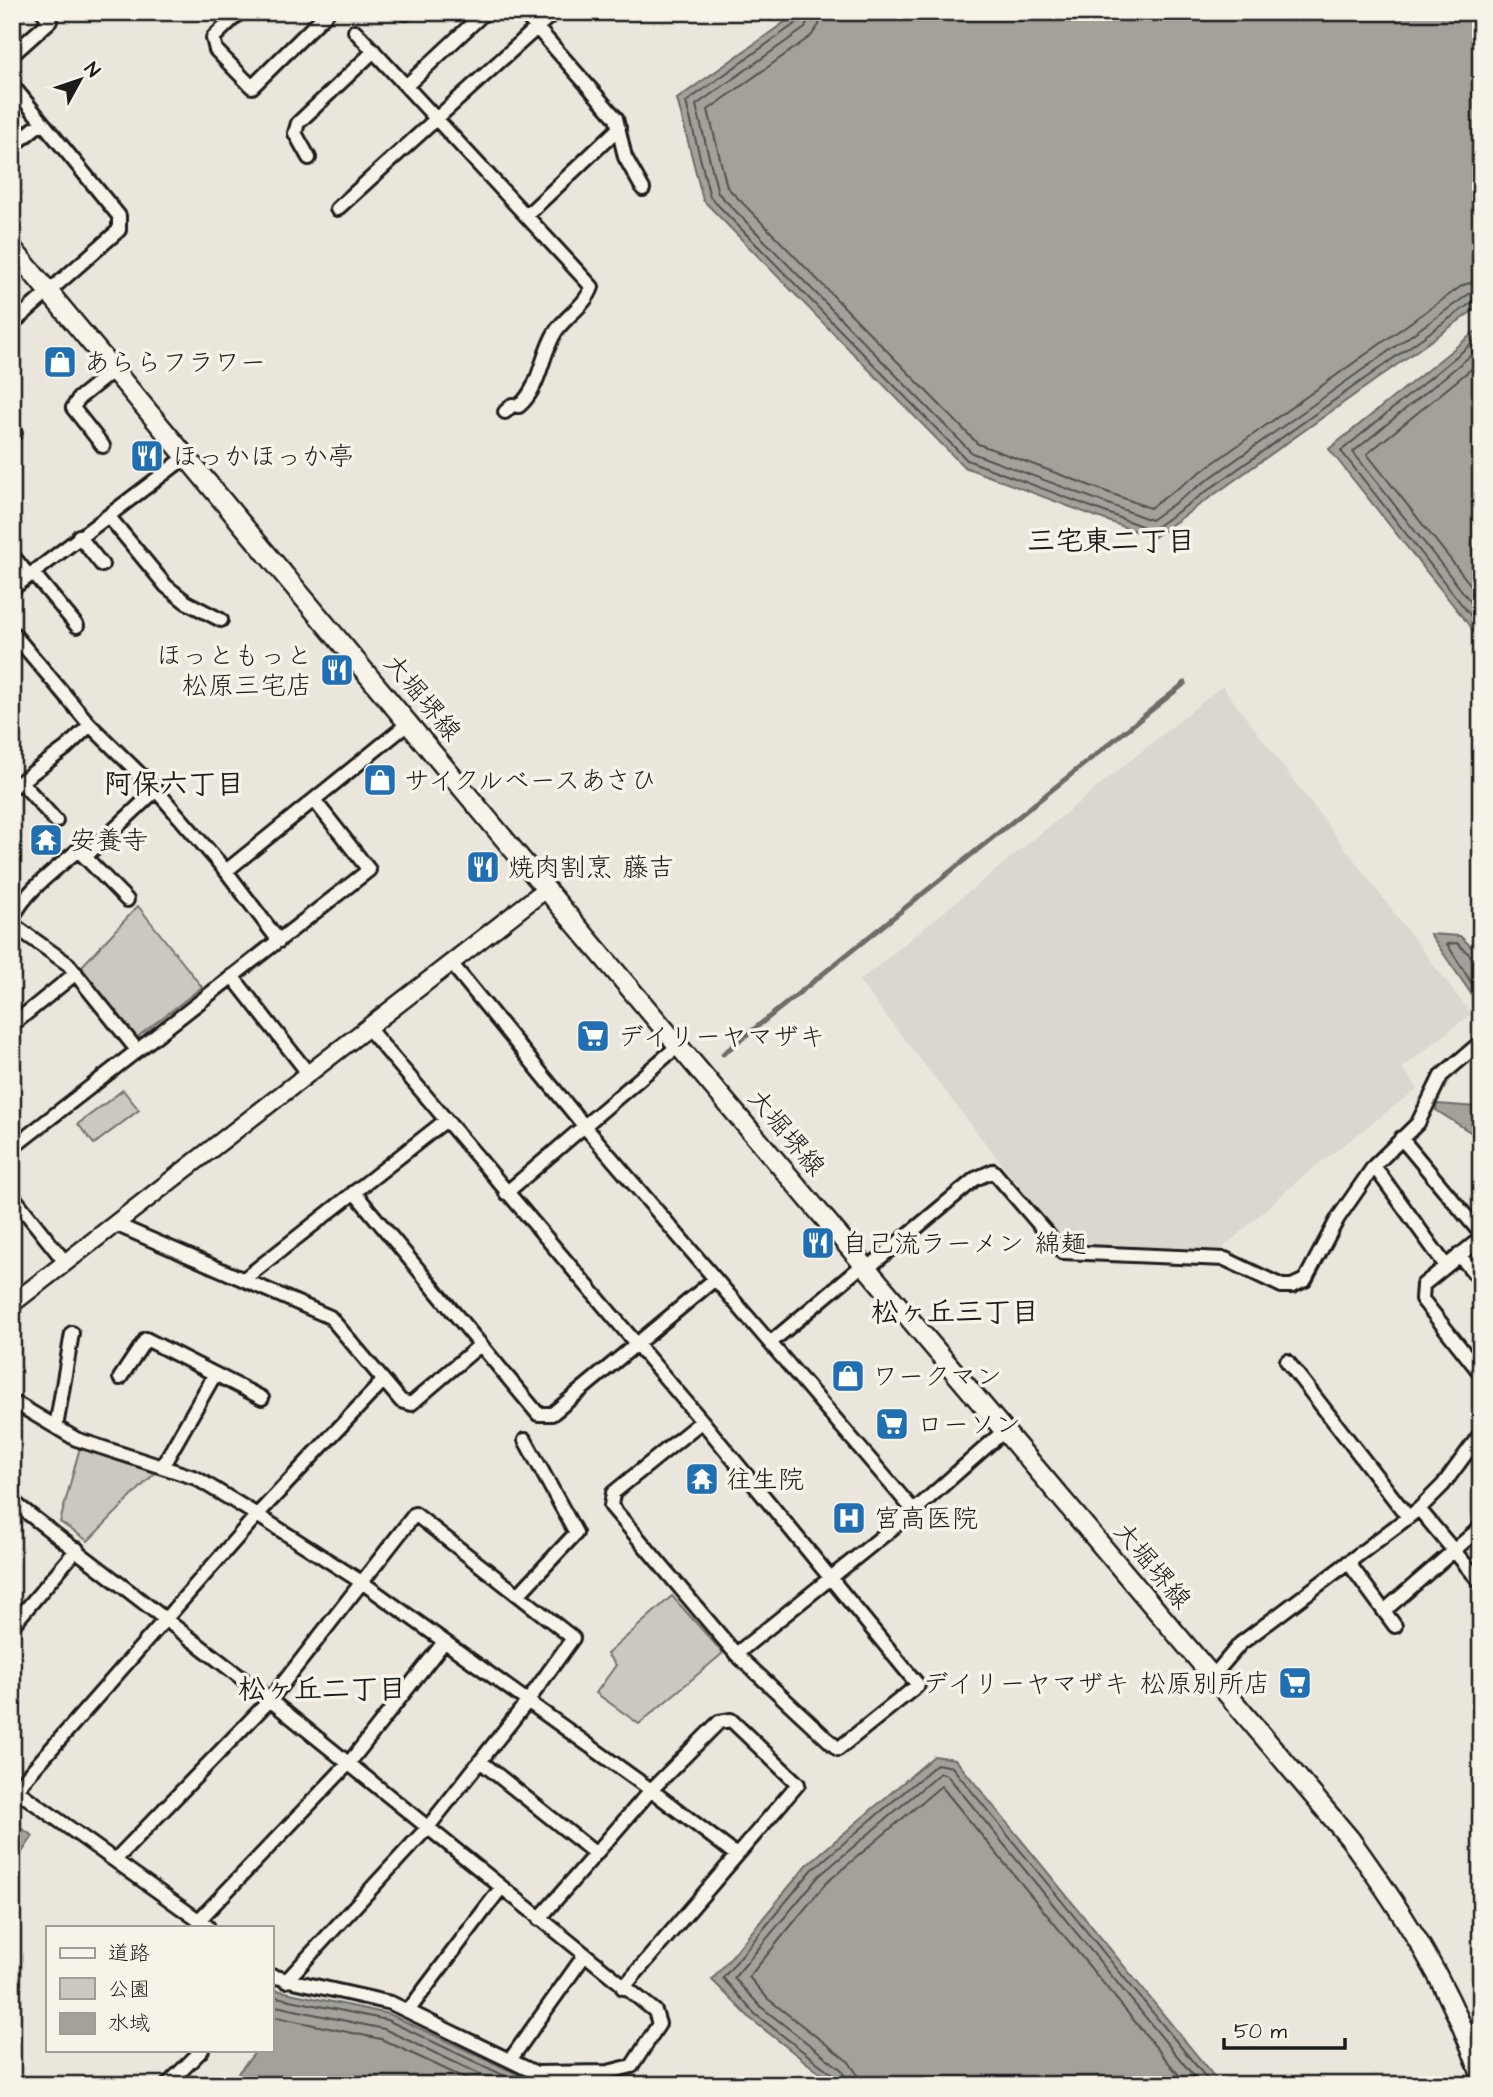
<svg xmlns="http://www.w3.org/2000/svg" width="1493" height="2097" viewBox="0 0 1493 2097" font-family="'Architects Daughter','Klee One',sans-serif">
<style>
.built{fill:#dad7ce}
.green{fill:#ccc8c0;stroke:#74726e;stroke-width:2}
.water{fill:#a3a19a;stroke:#6d6c68;stroke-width:2}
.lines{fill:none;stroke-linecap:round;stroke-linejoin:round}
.shore{stroke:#52514e;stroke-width:2}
.stream{stroke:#6d6c68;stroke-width:5}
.minor-casing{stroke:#1c1c1c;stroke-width:18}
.tertiary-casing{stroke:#1c1c1c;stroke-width:21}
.secondary-casing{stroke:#1c1c1c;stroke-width:23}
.minor{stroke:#f7f3e8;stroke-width:12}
.tertiary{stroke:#f7f3e8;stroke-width:16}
.secondary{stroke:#f7f3e8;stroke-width:18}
.labels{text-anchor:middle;stroke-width:7;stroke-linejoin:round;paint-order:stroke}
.poi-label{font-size:26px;fill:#1c1c1c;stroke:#f7f3e8;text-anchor:start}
.street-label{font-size:26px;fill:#1c1c1c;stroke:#f7f3e8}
.neighbourhood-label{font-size:28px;font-weight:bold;fill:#1c1c1c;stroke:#f7f3e8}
</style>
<rect width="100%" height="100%" fill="#eae6dc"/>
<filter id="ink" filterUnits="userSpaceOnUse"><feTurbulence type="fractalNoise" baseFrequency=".0143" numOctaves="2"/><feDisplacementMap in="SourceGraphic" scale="14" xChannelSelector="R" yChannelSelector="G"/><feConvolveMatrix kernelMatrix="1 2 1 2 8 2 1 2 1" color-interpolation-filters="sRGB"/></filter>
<g filter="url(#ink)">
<path class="built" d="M1222,686L1471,1014L1402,1068L1418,1088L1303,1176L1217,1253L1066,1246L859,981Z"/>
<path class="green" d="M138,906L202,987L136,1038L81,967Z
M123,1090L139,1110L94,1144L78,1124Z
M80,1447L155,1473L88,1541L60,1522Z
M672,1596L723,1653L639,1724L596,1693L616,1665L607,1654Z"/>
<path class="water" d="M799,12H1462L1481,29V305L1153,538L964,467L703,200L677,99Z
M1481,327V640L1329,449Z
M1430,934L1460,936L1481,956V1008Z
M1437,1104L1478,1107L1481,1105V1162L1478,1137L1436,1110Z
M934,1756L955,1759L1221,2085H835L751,2019L712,1980L807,1865Z
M12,1822L33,1836L12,1867Z
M271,1989L389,2014L534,2082H614L618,2085H228L257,2050H271Z"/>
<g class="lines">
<path class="shore" d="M802,12L799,21L686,102L710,197L967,460L1152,530L1474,301L1481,300
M811,12L805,28L696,105L718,193L972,453L1151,520L1469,294L1481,291
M822,12L819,25L811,36L708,110L727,187L978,444L1150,508L1463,285L1481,280
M1481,336L1341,451L1481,629
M1481,347L1353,452L1481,615
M1481,361L1367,454L1481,598
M1481,961L1474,959L1457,943L1447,944L1481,998
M271,1996L387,2020L524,2085
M271,2005L384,2029L503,2085
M271,2016L381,2039L479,2085
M839,2085L836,2077L755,2014L723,1978L812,1870L937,1764L952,1767L1212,2085
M848,2085L842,2070L761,2007L734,1978L819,1876L940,1773L947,1775L1201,2085
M858,2085L857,2074L849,2062L768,1999L749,1977L826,1883L941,1786L1187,2085"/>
<path class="stream" d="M723,1054L1185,683"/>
<defs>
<path id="minor" d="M240,12L213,38L216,50L252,87L328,12
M523,12L616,118L625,157L643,189
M406,13V12
M355,31L592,287C586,305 566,316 556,331C541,354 541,387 519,406L512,405L505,412
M12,55L50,21L43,12
M12,85L119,216V230L12,324
M406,86L485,12
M12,147L42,122
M309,158L295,133L298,123L374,51
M337,209L554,12
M527,215L619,128
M12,429L15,433L12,436
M103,446L73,408L79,398L114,370
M110,518L166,586L186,602L221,620
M79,536L102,565
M12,555L29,576
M33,573L77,626
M12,589L187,456
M12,632L90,725L156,790L226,871L279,941
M21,782L56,821
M12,788L66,748L90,725
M85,857L156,790
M226,871L410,722
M12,919C26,890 54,871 78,850L127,900
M12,924L68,964L137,1050
M451,963L585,1127L914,1511
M232,976L308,1073
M12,1025L76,973
M367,1027L702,1421L918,1685L838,1749L736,1654
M1401,1138L1481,1234
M12,1148L369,870L314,800
M1374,1166L1446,1266
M354,1192L538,1414H552L715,1279
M506,1193L679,1045
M12,1195L65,1262
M115,1224L330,1317L401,1401L411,1404L480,1345
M1481,1238L1423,1285L1422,1299L1481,1374
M1459,1255L1481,1281
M868,1268L975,1179L993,1171L1063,1252L1225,1259L1282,1286H1292L1305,1280L1338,1218L1374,1166L1418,1123L1441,1076L1481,1042
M244,1279L445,1121
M770,1343L864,1264
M1287,1361L1408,1517
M120,1378L146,1339L262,1398
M12,1406L19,1405L76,1439L196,1478L257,1515L363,1583L651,1790L735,1854
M702,1421L613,1493L611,1506L736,1654L914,1511L1005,1430
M56,1427L72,1333
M162,1467L215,1374
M12,1501L270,1700L655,2011L659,2024L632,2066L608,2072L536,2073L391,2003L271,1976
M1419,1509L1481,1583
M1348,1562L1395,1626
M518,1595L576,1533L525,1440
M1384,1611L1481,1527
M12,1626L77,1549
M1213,1676L1240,1644L1419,1509L1443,1485L1481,1433
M480,1761L596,1854
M12,1787L208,1927
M16,1789L257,1515L383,1381
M115,1860L270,1700L415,1514L573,1638L527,1702L428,1827L286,1981
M539,1919L651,1790L719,1722L731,1720L798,1784L623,1988
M199,1920L349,1763L444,1642
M408,2011L501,1888
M510,2060L584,1956
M167,2085L202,2050"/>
<path id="tertiary" d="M12,1304L546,889"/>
<path id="secondary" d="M12,248L566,913L1350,1839C1405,1915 1450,1986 1481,2075"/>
</defs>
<use href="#minor" class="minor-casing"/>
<use href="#tertiary" class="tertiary-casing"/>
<use href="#secondary" class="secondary-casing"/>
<use href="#minor" class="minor"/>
<use href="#tertiary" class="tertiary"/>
<use href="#secondary" class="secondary"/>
</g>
</g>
<defs>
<symbol id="shop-square" viewBox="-11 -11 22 22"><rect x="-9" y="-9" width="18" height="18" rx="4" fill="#1f6fb2" stroke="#f7f3e8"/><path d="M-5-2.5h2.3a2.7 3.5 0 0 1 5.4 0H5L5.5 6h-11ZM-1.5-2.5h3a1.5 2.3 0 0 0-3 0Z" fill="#fff"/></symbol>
<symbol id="restaurant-square" viewBox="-11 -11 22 22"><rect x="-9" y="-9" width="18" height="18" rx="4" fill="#1f6fb2" stroke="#f7f3e8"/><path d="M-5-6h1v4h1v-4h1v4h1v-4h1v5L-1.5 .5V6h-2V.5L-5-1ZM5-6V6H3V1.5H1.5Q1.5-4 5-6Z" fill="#fff"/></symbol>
<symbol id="temple-square" viewBox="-11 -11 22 22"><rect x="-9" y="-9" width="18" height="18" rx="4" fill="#1f6fb2" stroke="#f7f3e8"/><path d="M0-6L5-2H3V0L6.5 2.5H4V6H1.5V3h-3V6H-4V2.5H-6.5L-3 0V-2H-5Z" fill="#fff"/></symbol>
<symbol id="supermarket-square" viewBox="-11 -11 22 22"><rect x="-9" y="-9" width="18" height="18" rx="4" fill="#1f6fb2" stroke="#f7f3e8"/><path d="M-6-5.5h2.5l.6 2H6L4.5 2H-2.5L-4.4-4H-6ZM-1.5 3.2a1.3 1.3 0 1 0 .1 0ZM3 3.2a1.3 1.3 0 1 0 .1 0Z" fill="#fff"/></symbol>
<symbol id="hospital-square" viewBox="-11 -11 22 22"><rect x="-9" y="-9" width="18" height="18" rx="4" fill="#1f6fb2" stroke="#f7f3e8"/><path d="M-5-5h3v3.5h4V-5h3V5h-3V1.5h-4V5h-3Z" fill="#fff"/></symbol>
</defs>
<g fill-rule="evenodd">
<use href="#shop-square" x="41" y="343" width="38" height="38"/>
<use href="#restaurant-square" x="128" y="437" width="38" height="38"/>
<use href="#restaurant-square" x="318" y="651" width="38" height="38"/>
<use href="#shop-square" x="361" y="761" width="38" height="38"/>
<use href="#temple-square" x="27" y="821" width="38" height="38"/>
<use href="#restaurant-square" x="464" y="848" width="38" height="38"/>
<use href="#supermarket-square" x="574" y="1017" width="38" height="38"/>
<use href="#restaurant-square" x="799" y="1224" width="38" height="38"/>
<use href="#shop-square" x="829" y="1357" width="38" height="38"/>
<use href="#supermarket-square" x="873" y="1405" width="38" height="38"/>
<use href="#temple-square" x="683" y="1460" width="38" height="38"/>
<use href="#hospital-square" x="830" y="1499" width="38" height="38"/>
<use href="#supermarket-square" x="1276" y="1664" width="38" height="38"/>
</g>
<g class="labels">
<g class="poi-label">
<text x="84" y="371">あららフラワー</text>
<text x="172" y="465">ほっかほっか亭</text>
<text x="312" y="664" text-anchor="end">ほっともっと<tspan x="312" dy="30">松原三宅店</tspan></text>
<text x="404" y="789">サイクルベースあさひ</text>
<text x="70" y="849">安養寺</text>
<text x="508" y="876">焼肉割烹 藤吉</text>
<text x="618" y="1045">デイリーヤマザキ</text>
<text x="842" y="1252">自己流ラーメン 綿麺</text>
<text x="872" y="1385">ワークマン</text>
<text x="917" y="1433">ローソン</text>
<text x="726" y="1488">往生院</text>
<text x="874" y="1527">宮高医院</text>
<text x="1270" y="1692" text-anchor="end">デイリーヤマザキ 松原別所店</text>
</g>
<g class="street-label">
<text transform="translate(423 697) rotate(50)" y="9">大堀堺線</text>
<text transform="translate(787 1132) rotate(50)" y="9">大堀堺線</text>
<text transform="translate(1153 1565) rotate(50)" y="9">大堀堺線</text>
</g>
<g class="neighbourhood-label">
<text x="1111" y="550">三宅東二丁目</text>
<text x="174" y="793">阿保六丁目</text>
<text x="955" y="1321">松ヶ丘三丁目</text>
<text x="322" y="1698">松ヶ丘二丁目</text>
</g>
</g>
<rect width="1493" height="2097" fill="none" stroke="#f7f3e8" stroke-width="42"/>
<rect x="21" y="21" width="1451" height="2055" fill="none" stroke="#1c1c1c" stroke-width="2.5" filter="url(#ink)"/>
<rect x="46" y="1926" width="228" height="126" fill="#f7f3e8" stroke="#9f9d96" stroke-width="2"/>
<rect x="60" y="1948" width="35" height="10" fill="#f7f3e8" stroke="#9f9d96" stroke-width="2"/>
<text x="108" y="1960" font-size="21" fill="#1c1c1c">道路</text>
<rect x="60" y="1978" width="35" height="21" fill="#ccc8c0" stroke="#9f9d96" stroke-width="2"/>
<text x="108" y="1996" font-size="21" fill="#1c1c1c">公園</text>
<rect x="60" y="2013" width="35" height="21" fill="#a3a19a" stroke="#9f9d96" stroke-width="2"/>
<text x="108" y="2030" font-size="21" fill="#1c1c1c">水域</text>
<g transform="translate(80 80) rotate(50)" stroke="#f7f3e8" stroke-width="5" paint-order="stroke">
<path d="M0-5L12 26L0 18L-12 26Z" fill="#1c1c1c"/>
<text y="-10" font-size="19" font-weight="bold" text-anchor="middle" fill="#1c1c1c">N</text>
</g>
<path d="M1224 2038v10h121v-10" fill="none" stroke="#1c1c1c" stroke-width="3.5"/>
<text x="1234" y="2038" font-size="21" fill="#1c1c1c" stroke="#f7f3e8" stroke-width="5" paint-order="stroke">50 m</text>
</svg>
